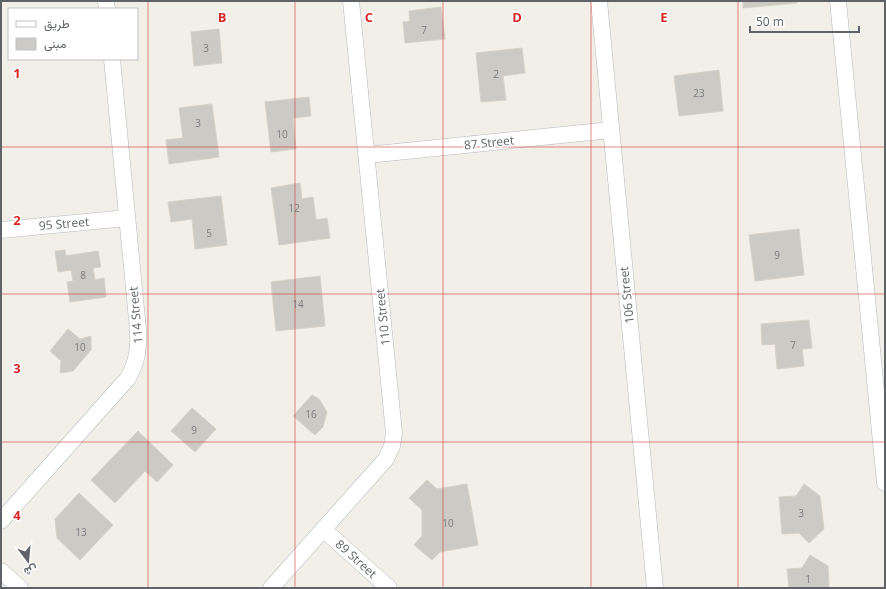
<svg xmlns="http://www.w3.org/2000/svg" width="886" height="589" viewBox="0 0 886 589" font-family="'Open Sans',Vazirmatn,sans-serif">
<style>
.building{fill:#cccac5;stroke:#d6d1c6}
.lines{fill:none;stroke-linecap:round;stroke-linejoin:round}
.minor-casing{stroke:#b5b8bc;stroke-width:17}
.minor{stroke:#fff;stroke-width:16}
.grid{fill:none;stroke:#d62828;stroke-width:1;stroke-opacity:0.55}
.labels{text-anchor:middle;stroke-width:3;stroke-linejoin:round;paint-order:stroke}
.number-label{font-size:10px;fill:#7a7d7f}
.street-label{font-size:12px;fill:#5f6368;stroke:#fff}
.grid-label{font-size:13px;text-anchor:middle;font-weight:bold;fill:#d62828;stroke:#fff;stroke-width:3;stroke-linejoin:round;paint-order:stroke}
</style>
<rect width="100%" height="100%" fill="#f1efe8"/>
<path class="building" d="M743,1H796L797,3L743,8Z
M441,7L445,39L405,43L403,22L410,21L409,11Z
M219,29L222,63L194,66L191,32Z
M522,48L525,73L503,76L506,100L481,102L476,53Z
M719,70L723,111L679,116L674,76Z
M309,97L311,116L293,118L296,149L271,152L265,102Z
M212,104L219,157L169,164L166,140L183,138L179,108Z
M300,183L302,199L313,197L316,220L327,218L330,238L279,245L271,188Z
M221,196L227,245L195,249L192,219L171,222L168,202Z
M799,229L804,275L755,281L749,235Z
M65,250L66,256L98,251L101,267L93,268L95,280L104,278L106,297L70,302L67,282L73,281L71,270L58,272L55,251Z
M320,276L325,326L276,331L271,282Z
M809,320L812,348L802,349L804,366L777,369L775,344L762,345L761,324Z
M68,329L80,339L91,336V350L73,371L60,373L61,361L50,351Z
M312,395L319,399L327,412L323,427L315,435L293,416Z
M192,408L216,429L195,452L171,431Z
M138,431L173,465L157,482L145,471L115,503L91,480Z
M427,480L437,489L467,484L478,545L440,552L432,560L414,545L422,536V510L409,498Z
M804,484L820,496L824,529L809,543L799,533L782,534L779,497L796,496Z
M79,493L113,525L80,560L57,538L55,519Z
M810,555L828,566L829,588H789L787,569L802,568Z"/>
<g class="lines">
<defs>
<path id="minor" d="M106,1L107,9
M599,1L655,588
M838,1L885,483
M367,155L611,130
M1,230L127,218
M1,521L128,378C137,362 139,349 138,330L112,59
M323,529L389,588
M1,571L20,588
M271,588L386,459L392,446L394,433L351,1"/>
</defs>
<use href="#minor" class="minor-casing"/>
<use href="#minor" class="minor"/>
</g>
<path class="grid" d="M148,1V588M295,1V588M443,1V588M591,1V588M738,1V588M1,147H885M1,294H885M1,442H885"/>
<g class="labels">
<g class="number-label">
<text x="424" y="34">7</text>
<text x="206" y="52">3</text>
<text x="496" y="78">2</text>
<text x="699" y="97">23</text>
<text x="198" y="127">3</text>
<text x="282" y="138">10</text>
<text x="294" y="212">12</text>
<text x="209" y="237">5</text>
<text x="777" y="259">9</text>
<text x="83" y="279">8</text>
<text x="298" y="308">14</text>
<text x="793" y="349">7</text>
<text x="80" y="351">10</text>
<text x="311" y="418">16</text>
<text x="194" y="434">9</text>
<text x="801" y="517">3</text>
<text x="448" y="527">10</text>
<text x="81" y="536">13</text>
<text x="808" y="583">1</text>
</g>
<g class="street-label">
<text transform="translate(489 143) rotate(-6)" y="4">87 Street</text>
<text transform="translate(64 224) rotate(-5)" y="4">95 Street</text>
<text transform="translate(627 295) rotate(-96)" y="4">106 Street</text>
<text transform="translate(136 315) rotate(-95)" y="4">114 Street</text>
<text transform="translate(383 317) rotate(-96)" y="4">110 Street</text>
<text transform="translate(356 559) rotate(42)" y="4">89 Street</text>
</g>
</g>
<g class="grid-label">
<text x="222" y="22">B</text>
<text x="369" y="22">C</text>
<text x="517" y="22">D</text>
<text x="664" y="22">E</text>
<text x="17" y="78">1</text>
<text x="17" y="225">2</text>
<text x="17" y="373">3</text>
<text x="17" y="520">4</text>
</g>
<rect width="886" height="589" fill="none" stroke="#5f6368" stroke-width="4"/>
<rect x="8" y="8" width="130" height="52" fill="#ffffff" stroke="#bfc1c3"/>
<rect x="16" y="21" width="20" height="6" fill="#ffffff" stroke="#bfc1c3"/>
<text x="44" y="28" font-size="12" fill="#5f6368">طريق</text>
<rect x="16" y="38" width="20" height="12" fill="#cccac5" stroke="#bfc1c3"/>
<text x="44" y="48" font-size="12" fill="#5f6368">مبنى</text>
<g transform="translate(28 561) rotate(164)" stroke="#ffffff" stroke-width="3" paint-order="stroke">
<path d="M0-3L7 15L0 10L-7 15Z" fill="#5f6368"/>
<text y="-6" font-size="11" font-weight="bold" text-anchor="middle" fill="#5f6368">ش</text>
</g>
<path d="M750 26v6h109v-6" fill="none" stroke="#5f6368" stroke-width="2"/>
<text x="756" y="26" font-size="12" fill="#5f6368" stroke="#ffffff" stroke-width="3" paint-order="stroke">50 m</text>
</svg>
